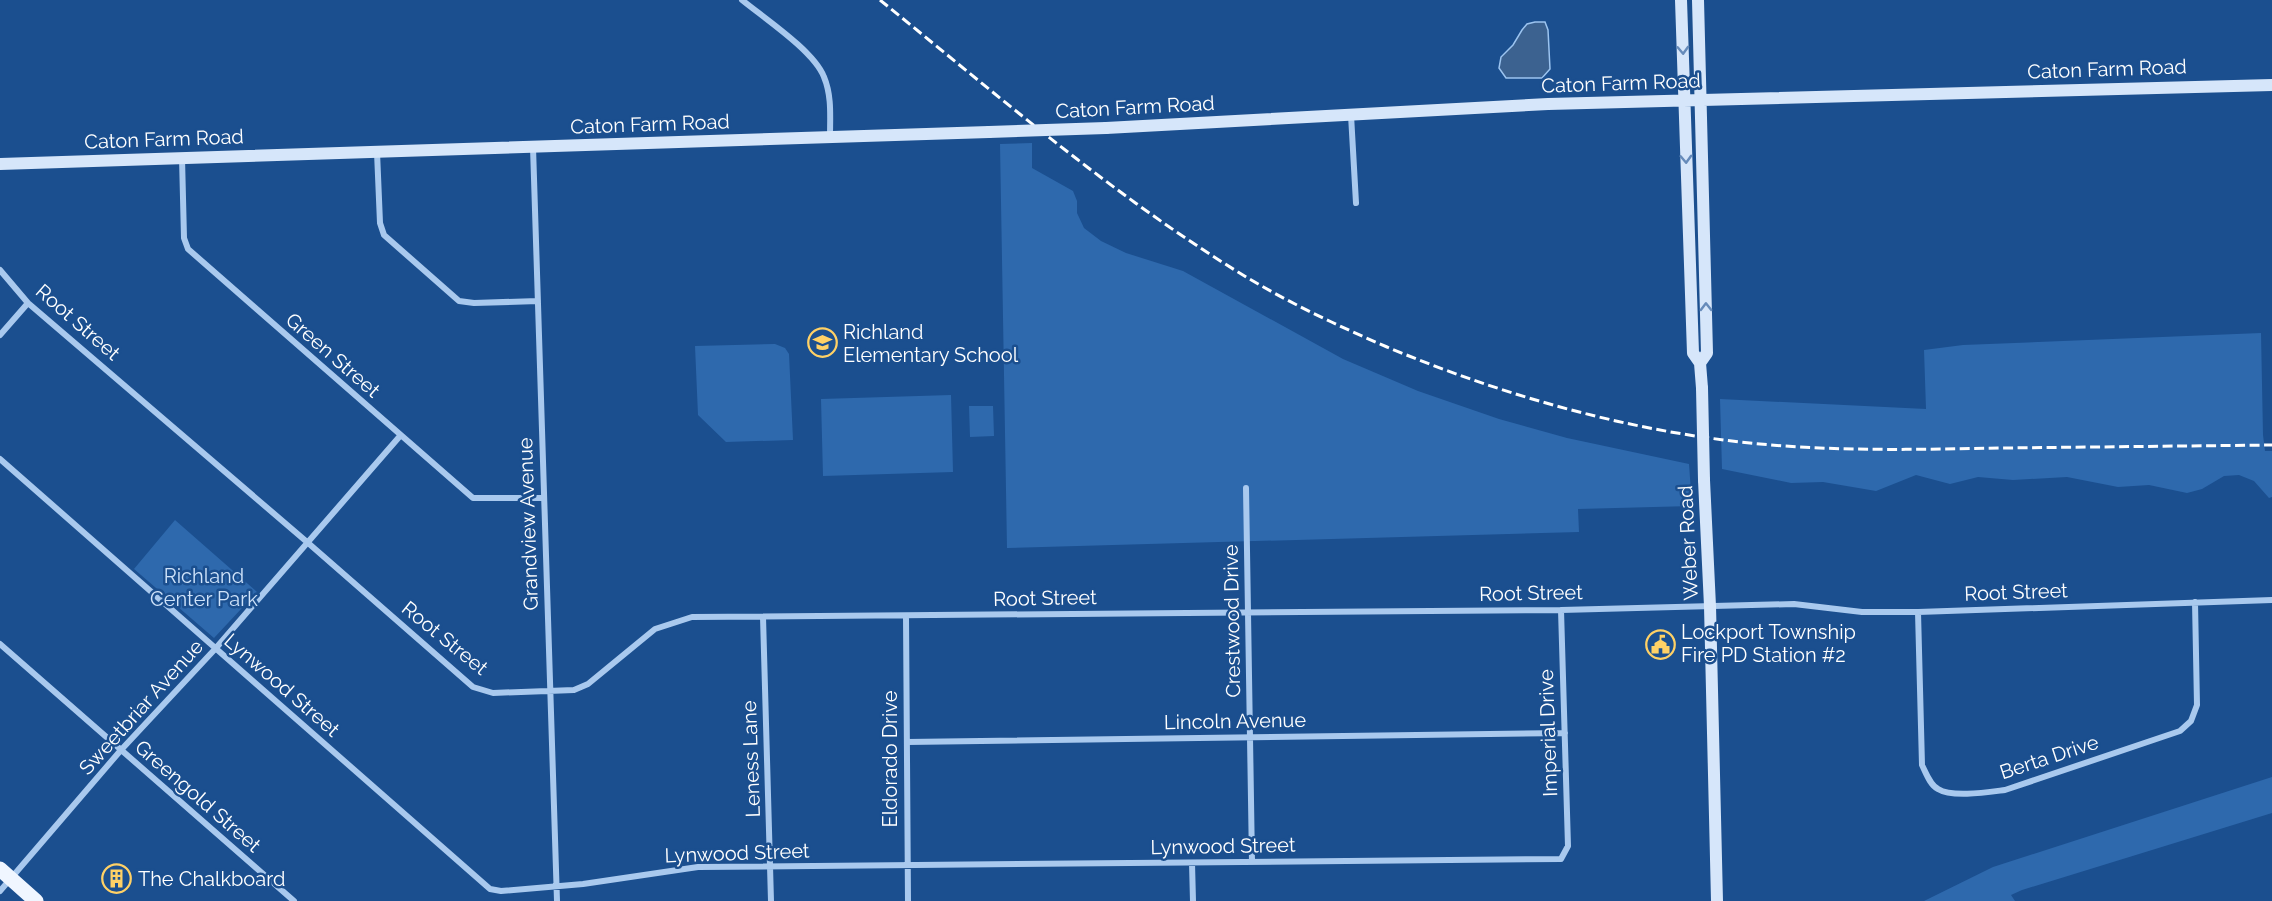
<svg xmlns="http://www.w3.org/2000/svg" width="2272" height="901" viewBox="0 0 2272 901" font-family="Raleway,sans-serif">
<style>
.green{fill:#2e69ad}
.water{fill:#3c6290;stroke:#9cc4f0;stroke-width:1.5}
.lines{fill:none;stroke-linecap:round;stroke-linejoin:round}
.street{stroke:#a9c9ee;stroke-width:6}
.secondary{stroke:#d6e6fa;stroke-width:12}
.primary{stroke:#f0f6ff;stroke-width:15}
.rail{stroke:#fff;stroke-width:3;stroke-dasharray:10 4.5;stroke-linecap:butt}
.secondary-bridge{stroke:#d6e6fa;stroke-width:12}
.oneway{stroke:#668bba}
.labels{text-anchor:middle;stroke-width:5;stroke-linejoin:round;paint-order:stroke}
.street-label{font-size:20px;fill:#fff;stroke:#1b4f8f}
.poi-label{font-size:20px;fill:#fff;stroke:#1b4f8f;text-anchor:start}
.park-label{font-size:20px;fill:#cfe3fa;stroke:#1b4f8f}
</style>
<rect width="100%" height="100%" fill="#1b4f8f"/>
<path class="green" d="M1032,143V168L1073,191L1077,201V213L1084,228L1101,241L1126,253L1183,271L1343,359L1418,391L1499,419L1567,438L1689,464L1692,506L1578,509L1579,532L1007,548L1000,144Z
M2261,333L2263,435L2265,451H2272V497L2269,498L2254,481L2239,475L2224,476L2202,489L2187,493L2149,485L2118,487L2067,477L2013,480L1978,477L1950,484L1916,475L1876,491L1823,482L1791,483L1722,469L1720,399L1926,409L1924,350L1963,345Z
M775,344L785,348L789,354L793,440L726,442L698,415L695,346Z
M951,395L953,472L823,476L821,399Z
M969,406H993L994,436L970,437Z
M175,520L257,592L214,638L134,569Z
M2272,777V813L2022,890L2011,895L2015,901H1924L1993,867Z"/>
<path class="water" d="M1535,22H1545L1548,30L1550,69L1542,78H1506L1499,68L1501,57L1513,45L1522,30L1527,24Z"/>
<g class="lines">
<path class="street" d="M742,0C764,18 814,51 824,77C832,96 830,117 830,137
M1351,115L1356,203
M533,147L557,901
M377,152L380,223L384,235L459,301L474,303L538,301
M182,158L184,238L188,249L473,498H544
M0,270L28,303L307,542L473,687L493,693L574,690L588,684L655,629L692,617L1561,610L1794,604L1862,612H1918L2272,600
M0,335L28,303
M0,459L490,889L501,891L583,884L698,867L1561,859L1568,846L1561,610
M1246,488L1252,862
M1918,612L1922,765C1926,773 1930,785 1938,789C1952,798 1989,792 2005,790L2180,731L2191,721L2197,705L2195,602
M906,616L908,901
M763,617L771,901
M0,644L294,901
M907,742L1565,733
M1192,863L1193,901
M0,891L121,750L216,648L400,436"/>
<path class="secondary" d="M1681,0L1693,353L1700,363L1702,388
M1698,0L1707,353L1700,363
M1106,128L1548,104L2272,85
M0,164L989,132
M1704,480L1710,606L1717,901"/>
<path class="primary" d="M0,869L36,901"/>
<path class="rail" d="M880,0C996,94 1110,193 1238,272C1285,301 1336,325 1387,347C1519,402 1657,439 1800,447C1868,451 1937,449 2005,448C2094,447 2183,446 2272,445"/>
<path class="secondary-bridge" d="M989,132L1106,128
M1702,388L1704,480"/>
</g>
<defs><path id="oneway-chevron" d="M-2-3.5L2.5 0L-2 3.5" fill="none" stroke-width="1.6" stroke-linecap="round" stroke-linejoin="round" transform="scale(1.5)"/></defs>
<g class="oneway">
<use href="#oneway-chevron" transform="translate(1683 50) rotate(88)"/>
<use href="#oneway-chevron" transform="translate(1686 159) rotate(88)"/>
<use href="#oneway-chevron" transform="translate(1706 307) rotate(-91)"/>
</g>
<defs>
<symbol id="school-ring" viewBox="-11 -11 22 22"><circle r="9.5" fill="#1b4f8f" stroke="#ffd166" stroke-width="1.5"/><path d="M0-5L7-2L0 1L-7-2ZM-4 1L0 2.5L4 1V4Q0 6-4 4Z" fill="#ffd166"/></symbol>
<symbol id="civic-ring" viewBox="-11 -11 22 22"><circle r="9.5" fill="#1b4f8f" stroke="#ffd166" stroke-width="1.5"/><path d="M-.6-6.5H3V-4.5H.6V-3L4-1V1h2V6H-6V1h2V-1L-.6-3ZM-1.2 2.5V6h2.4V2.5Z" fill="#ffd166"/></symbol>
<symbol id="building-ring" viewBox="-11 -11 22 22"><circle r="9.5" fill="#1b4f8f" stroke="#ffd166" stroke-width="1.5"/><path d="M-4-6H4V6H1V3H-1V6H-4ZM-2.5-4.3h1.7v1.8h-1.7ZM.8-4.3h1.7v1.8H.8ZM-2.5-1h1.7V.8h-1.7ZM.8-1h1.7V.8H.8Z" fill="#ffd166"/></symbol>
</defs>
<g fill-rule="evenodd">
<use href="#school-ring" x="806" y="326" width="33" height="33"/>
<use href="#civic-ring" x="1644" y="628" width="33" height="33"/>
<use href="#building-ring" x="100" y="862" width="33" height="33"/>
</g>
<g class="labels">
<g class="street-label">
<text transform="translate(2107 69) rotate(-2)" y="7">Caton Farm Road</text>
<text transform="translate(1621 83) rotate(-2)" y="7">Caton Farm Road</text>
<text transform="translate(1135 107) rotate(-3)" y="7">Caton Farm Road</text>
<text transform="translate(650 124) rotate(-2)" y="7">Caton Farm Road</text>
<text transform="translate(164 139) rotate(-2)" y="7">Caton Farm Road</text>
<text transform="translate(78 322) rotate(41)" y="7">Root Street</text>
<text transform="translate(333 355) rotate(41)" y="7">Green Street</text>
<text transform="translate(528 524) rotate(-92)" y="7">Grandview Avenue</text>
<text transform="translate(1688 543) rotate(-93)" y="7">Weber Road</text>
<text transform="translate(2016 592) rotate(-2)" y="7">Root Street</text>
<text transform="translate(1531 593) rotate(-1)" y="7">Root Street</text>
<text transform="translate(1045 598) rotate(-1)" y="7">Root Street</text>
<text transform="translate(1232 621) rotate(-91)" y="7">Crestwood Drive</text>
<text transform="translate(445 638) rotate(39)" y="7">Root Street</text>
<text transform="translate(282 685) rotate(41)" y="7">Lynwood Street</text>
<text transform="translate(141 707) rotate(-48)" y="7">Sweetbriar Avenue</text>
<text transform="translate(1235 721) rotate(-1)" y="7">Lincoln Avenue</text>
<text transform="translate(1548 733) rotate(-92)" y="7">Imperial Drive</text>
<text transform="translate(2049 757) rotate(-18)" y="7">Berta Drive</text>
<text transform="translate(751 759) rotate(-92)" y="7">Leness Lane</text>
<text transform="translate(890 759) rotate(-90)" y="7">Eldorado Drive</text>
<text transform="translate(198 796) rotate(41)" y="7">Greengold Street</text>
<text transform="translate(1223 846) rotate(-1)" y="7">Lynwood Street</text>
<text transform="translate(737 853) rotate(-2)" y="7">Lynwood Street</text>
</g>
<g class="poi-label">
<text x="843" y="339">Richland<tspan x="843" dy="23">Elementary School</tspan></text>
<text x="1681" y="639">Lockport Township<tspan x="1681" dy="23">Fire PD Station #2</tspan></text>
<text x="138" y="886">The Chalkboard</text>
</g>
<g class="park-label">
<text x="204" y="583">Richland<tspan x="204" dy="23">Center Park</tspan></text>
</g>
</g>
</svg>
